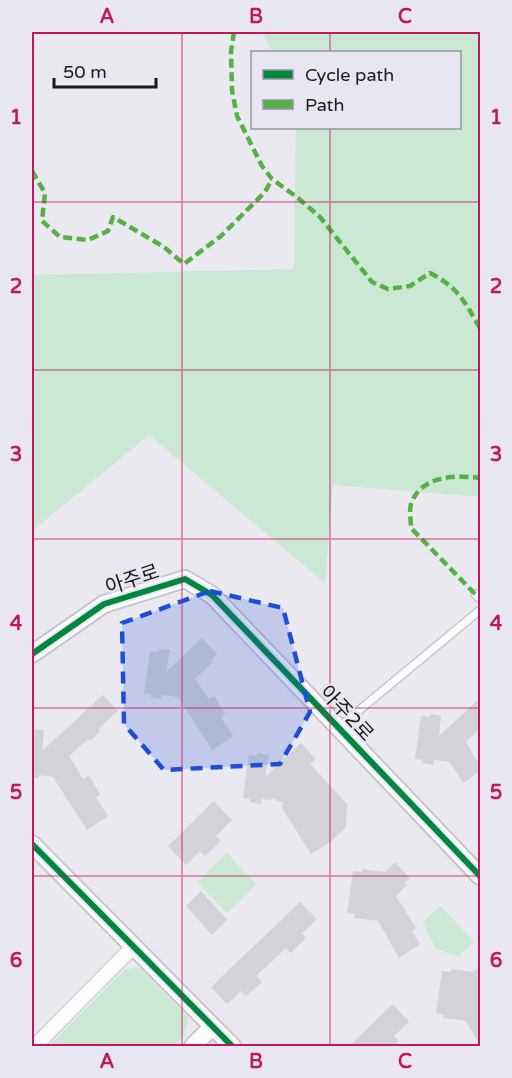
<svg xmlns="http://www.w3.org/2000/svg" width="512" height="1078" viewBox="0 0 512 1078" font-family="'Varela Round','Noto Sans KR',sans-serif">
<style>
.green{fill:#cbe8d4}
.building{fill:#d3d2d8}
.lines{fill:none;stroke-linecap:round;stroke-linejoin:round}
.service-casing{stroke:#c6c5ca;stroke-width:10}
.minor-casing{stroke:#c6c5ca;stroke-width:16}
.tertiary-casing{stroke:#c6c5ca;stroke-width:20}
.service{stroke:#fcfcfd;stroke-width:7}
.minor{stroke:#fcfcfd;stroke-width:14}
.tertiary{stroke:#fcfcfd;stroke-width:16}
.quiet{stroke:#55b145;stroke-width:4.5;stroke-dasharray:9 4.5;stroke-linecap:butt}
.cycleway-casing{stroke:#e8e6f3;stroke-width:10}
.cycleway{stroke:#00873e;stroke-width:6}
.marked{fill:#1d4ed8;fill-opacity:0.2;stroke:#1d4ed8;stroke-width:4.5;stroke-dasharray:12 8;stroke-linejoin:round}
.grid{fill:none;stroke:#c2185b;stroke-width:1.5;stroke-opacity:0.55}
.labels{text-anchor:middle;stroke-width:4.5;stroke-linejoin:round;paint-order:stroke}
.street-label{font-size:20px;fill:#1a1a1e;stroke:#e8e6f3}
.neatline{fill:none;stroke:#c2185b;stroke-width:2}
.grid-label{font-size:20px;text-anchor:middle;font-weight:bold;fill:#c2185b}
</style>
<rect width="100%" height="100%" fill="#eae9f0"/>
<path class="green" d="M262,32H480V497L333,485L325,583L149,435L32,531V275L294,269L296,128H460V52H272Z
M227,853L256,884L227,913L197,882Z
M440,906L474,941L458,957L435,948L423,922Z
M139,967L189,1018L184,1036L174,1046H48L126,969Z"/>
<path class="building" d="M202,638L217,654L211,660L213,662L195,679L209,699L214,696L225,714L221,717L233,736L212,750L178,697L162,695V699L151,698V694L144,693L150,651L158,652L159,649L170,650L166,672Z
M103,695L118,711L98,729L100,732L90,741L88,739L69,756L83,779L89,776L100,794L96,797L108,816L87,830L53,777L39,775V778H32V732L33,729L44,730L42,751Z
M480,698V728L466,742L480,766V771L463,783L450,762L434,760L433,765L422,763L423,760L415,759L421,716L430,717L431,714L441,716L439,736Z
M301,743L316,759L310,764L347,804L346,827L332,841L311,854L282,808L283,802L277,801L275,798L271,800L261,799V804L250,802V799L243,798L249,755L257,756L258,753L269,755L265,777Z
M214,801L232,820L216,836L221,841L205,856L200,851L186,865L168,846Z
M395,862L410,878L404,883L407,885L396,896L416,928L412,931L420,944L399,958L378,921L354,918L355,914L347,913L353,871L362,872V869L385,872Z
M201,891L227,920L212,935L186,906Z
M300,902L317,919L302,933L306,938L291,953L286,948L256,976L262,982L246,996L241,991L227,1004L211,987Z
M480,966V1045L466,1021L443,1018L444,1015L436,1013L442,971L451,972V969L473,972Z
M393,1004L409,1022L394,1036L399,1041L393,1047H348Z"/>
<g class="lines">
<defs>
<path id="service" d="M475,594L480,599
M339,727L480,610"/>
<path id="minor" d="M35,1046L133,947"/>
<path id="tertiary" d="M32,654L104,604L185,579L212,595L480,876
M32,844L232,1046
M193,1046L212,1027"/>
</defs>
<use href="#service" class="service-casing"/>
<use href="#minor" class="minor-casing"/>
<use href="#tertiary" class="tertiary-casing"/>
<use href="#service" class="service"/>
<use href="#minor" class="minor"/>
<use href="#tertiary" class="tertiary"/>
<path class="quiet" d="M234,32L231,52L232,90L237,116L262,166L272,179L298,198L320,217L372,282L388,289L410,286L430,273C459,288 464,301 480,328
M32,171L45,193L42,221L60,237L88,240L108,231L113,217L164,247L184,264L221,236L265,192L272,179
M475,594L411,528C411,520 409,511 411,504C421,475 455,475 480,478"/>
<defs>
<path id="cycleway" d="M32,654L104,604L185,579L212,595L480,876
M32,844L232,1046"/>
</defs>
<use href="#cycleway" class="cycleway-casing"/>
<use href="#cycleway" class="cycleway"/>
</g>
<path class="marked" d="M210,591L283,608L310,712L280,764L164,770L124,724L122,623Z"/>
<path class="grid" d="M182,32V1046M330,32V52M330,128V1046M32,202H480M32,370H480M32,539H480M32,708H480M32,876H480"/>
<g class="labels">
<g class="street-label">
<text transform="translate(132 579) rotate(-18)" y="7">아주로</text>
<text transform="translate(347 713) rotate(47)" y="7">아주2로</text>
</g>
</g>
<rect width="512" height="1078" fill="none" stroke="#e8e6f3" stroke-width="66"/>
<rect x="251" y="51" width="210" height="78" fill="#e8e6f3" stroke="#96949e" stroke-width="1.5"/>
<rect x="263" y="70" width="30" height="9" fill="#00873e" stroke="#96949e" stroke-width="1.5"/>
<text x="305" y="81" font-size="18" fill="#1a1a1e">Cycle path</text>
<rect x="263" y="100" width="30" height="9" fill="#55b145" stroke="#96949e" stroke-width="1.5"/>
<text x="305" y="111" font-size="18" fill="#1a1a1e">Path</text>
<path d="M54 78v9h102v-9" fill="none" stroke="#1a1a1e" stroke-width="3"/>
<text x="63" y="78" font-size="18" fill="#1a1a1e" stroke="#e8e6f3" stroke-width="4.5" paint-order="stroke">50 m</text>
<rect x="33" y="33" width="446" height="1012" class="neatline"/>
<g class="grid-label">
<text x="107" y="23">A</text>
<text x="256" y="23">B</text>
<text x="405" y="23">C</text>
<text x="16" y="124">1</text>
<text x="496" y="124">1</text>
<text x="16" y="293">2</text>
<text x="496" y="293">2</text>
<text x="16" y="461">3</text>
<text x="496" y="461">3</text>
<text x="16" y="630">4</text>
<text x="496" y="630">4</text>
<text x="16" y="799">5</text>
<text x="496" y="799">5</text>
<text x="16" y="967">6</text>
<text x="496" y="967">6</text>
<text x="107" y="1068">A</text>
<text x="256" y="1068">B</text>
<text x="405" y="1068">C</text>
</g>
</svg>
